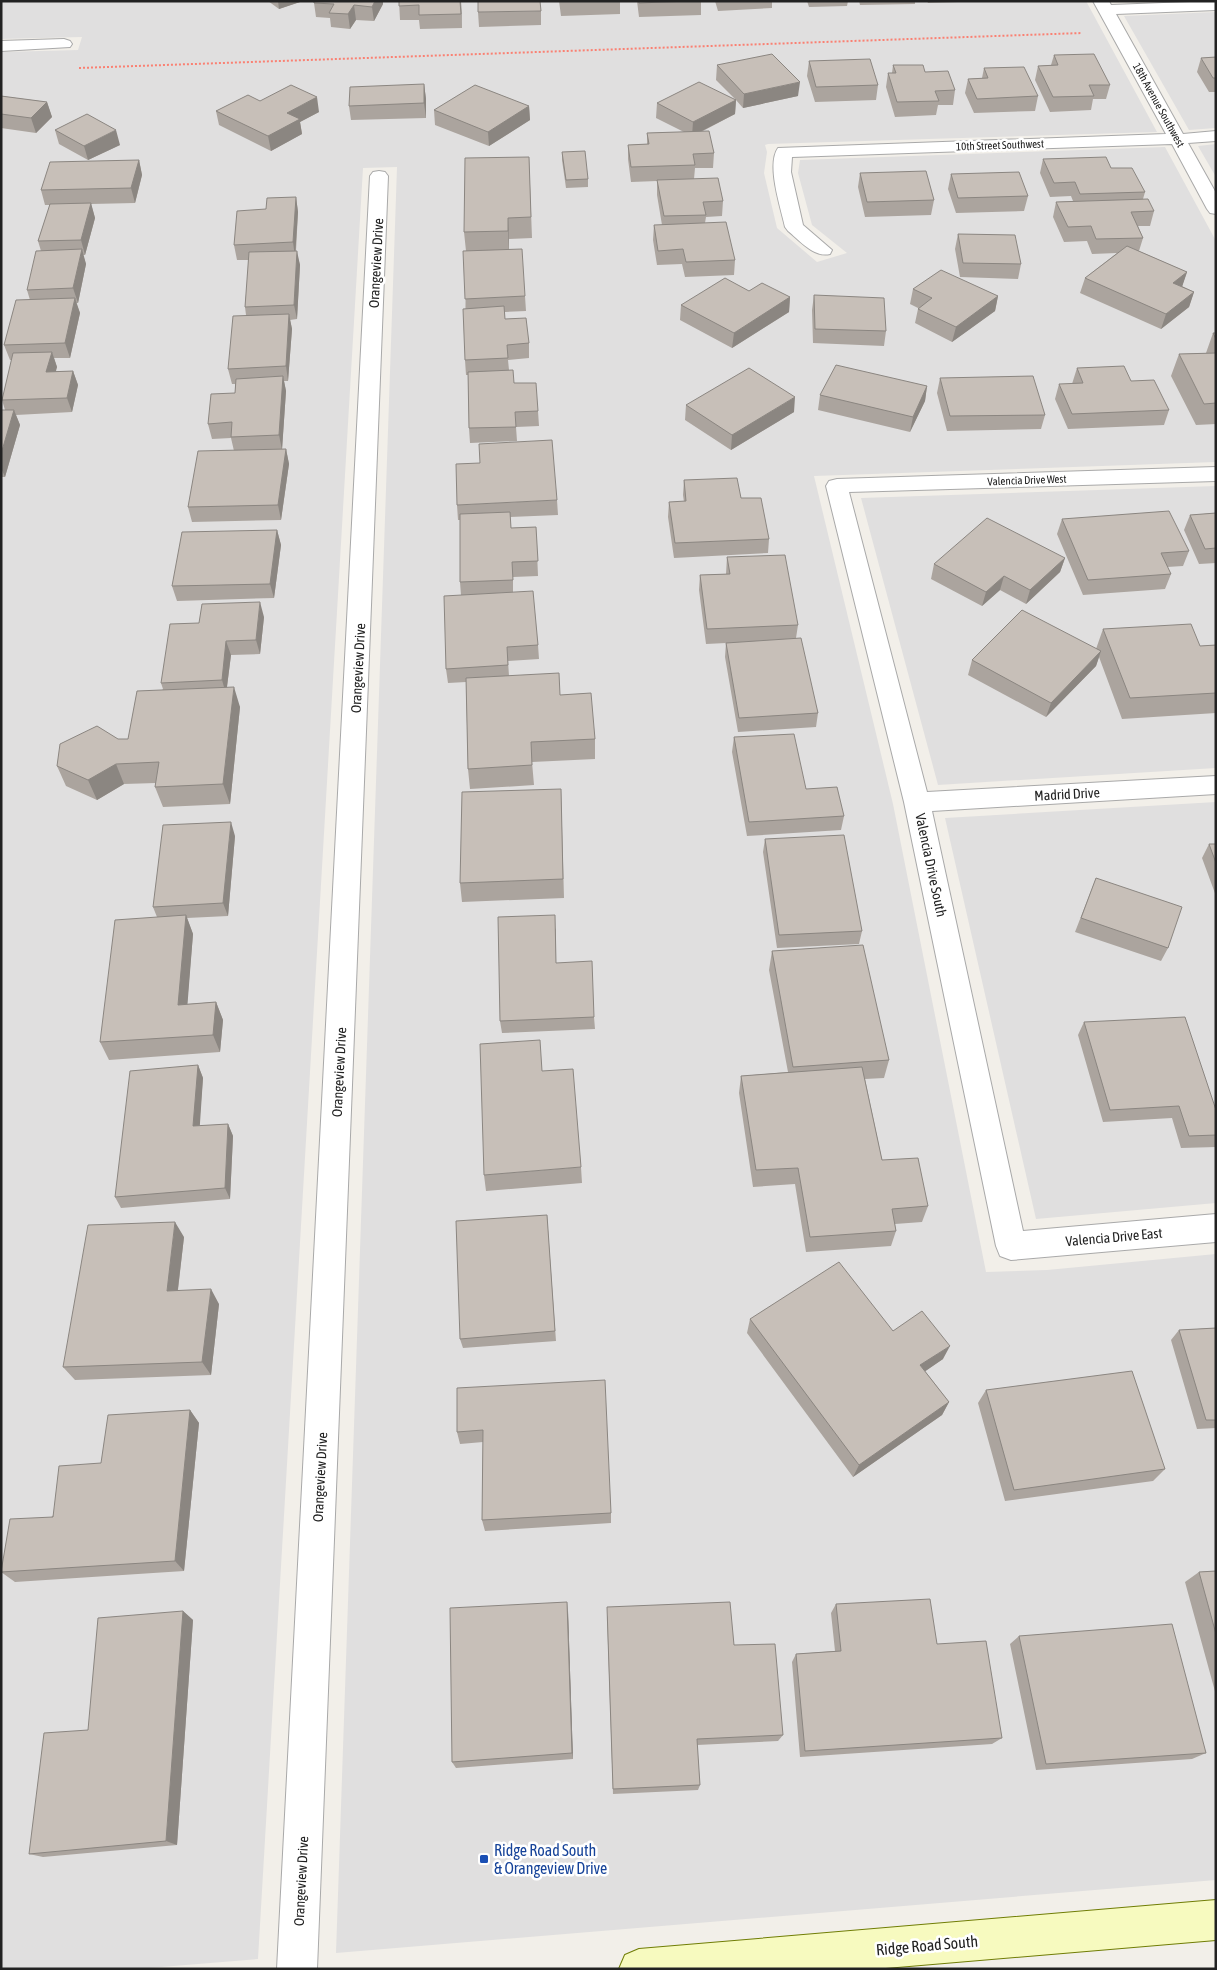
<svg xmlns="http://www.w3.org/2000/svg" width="1217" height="1970" viewBox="0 0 1217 1970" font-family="'Asap Condensed',sans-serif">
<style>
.residential{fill:#e0dfdf}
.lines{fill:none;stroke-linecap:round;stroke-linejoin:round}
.minor-casing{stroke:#a9a9a9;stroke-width:2}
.secondary-casing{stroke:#707d05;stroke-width:2}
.path{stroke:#fa8072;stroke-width:2;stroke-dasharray:2 2;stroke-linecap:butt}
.minor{fill:#fff;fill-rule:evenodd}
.secondary{fill:#f7fabf;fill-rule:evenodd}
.wall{fill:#aba49e}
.shaded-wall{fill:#8b8681}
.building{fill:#c7bfb8;stroke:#8b8681}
.transit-dot{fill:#1a4fb4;stroke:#fff;stroke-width:2}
.labels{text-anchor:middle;stroke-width:5;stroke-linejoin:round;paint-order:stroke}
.far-street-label{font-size:11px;fill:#222;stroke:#fff}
.street-label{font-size:14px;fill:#222;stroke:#fff}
.near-transit-label{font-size:16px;fill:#164399;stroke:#fff;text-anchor:start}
.near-street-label{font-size:16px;fill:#222;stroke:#fff}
</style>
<rect width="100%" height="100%" fill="#f2efe9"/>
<path class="residential" d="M1,1H1086L1157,132L768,144L765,145L767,152L764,173L777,228L817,262L847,253L812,225L798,173L800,160L1165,147L1216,241V462L814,476L893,804L986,1272L1047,1270L1216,1254V1880L336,1953L397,167L363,168L258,1959L137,1969H1V52L78,50L82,37L1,39Z
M1216,12V128L1189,130L1124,16Z
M1216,144V177L1198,146Z
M1216,486V768L938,785L861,498Z
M1216,802V1203L1036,1219L945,818Z"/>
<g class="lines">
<defs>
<path id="minor" d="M1093,1H1109L1111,5L1216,1V10L1116,14L1183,134L1216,131V141L1188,143L1216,193V214L1210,213L1207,209L1172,144L792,157L791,172L803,225L832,250L830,254C814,258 799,240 788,231L785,227C781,208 766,165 778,148L1166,134Z
M64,39L70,41L72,44L70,47L1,51V41Z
M379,171L385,172L388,176L317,1969H277L370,176L373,172Z
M1216,467V481L849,492L927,792L1216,776V794L932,811L1023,1231L1216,1214V1242L1011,1260L1000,1256L996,1246L904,802L826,486L829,481L837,479Z"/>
<path id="secondary" d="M1216,1900V1940L874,1969H619L625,1955L639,1949Z"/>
</defs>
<use href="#minor" class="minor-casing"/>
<use href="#secondary" class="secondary-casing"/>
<path class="path" d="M79,68L1082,33"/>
<use href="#minor" class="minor"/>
<use href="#secondary" class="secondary"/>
</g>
<path class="wall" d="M268,1H303L279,9Z
M314,1H383V4L374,21L356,20L350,29L331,27L330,18L316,17L314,3Z
M399,1H461L462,28L420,29L419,20H400Z
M559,1H620V14L561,16Z
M637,1H701V15L639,17Z
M715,1H772V8L718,11Z
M807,1H848L847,6L809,7Z
M859,1H915V4L860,5Z
M927,1H988L928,3Z
M541,11V25L479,27L478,12Z
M1054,55L1110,85L1106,99H1093L1091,110L1050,112L1035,80L1038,66L1051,65Z
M1216,57V92H1209L1197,72L1201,58Z
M809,61L878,85L876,100L815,102L807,76Z
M717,65L798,96L743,108L736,100L735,114L701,132L714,153L713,168H695L694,179L723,201L722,216L706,217L705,223L735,260L734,275L685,277L682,264L657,265L653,240L654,225H662L657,195V181L631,182L628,159V145L647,144V133L684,132L656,118L657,103L735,99L716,80Z
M893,65L925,72L955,90L953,105H938L936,115L895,117L886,87L888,73H892Z
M984,68L1038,96L1035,111L974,113L965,93L968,79L982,78Z
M424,84L426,99V118L351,120L349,106Z
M1,96L47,102L52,117L36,133L1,128Z
M260,101L319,112L300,122L302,134L271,151L219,125L216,111Z
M529,106L530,120L489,146L435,125L434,110Z
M55,130L120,145L88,160L59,144Z
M562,152L588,179V187L566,188L562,160Z
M529,157L532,238L509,239V250L525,296L526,311L505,312V319L529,343V358L508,360L509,370L514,383L538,411L539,426L516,427L517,441L470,443L469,428L468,375H466L465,360L466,251L464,232Z
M1043,159L1111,168L1145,192L1143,199L1154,211L1150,226H1138L1143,238L1139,251L1187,272L1182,286L1194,292L1189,307L1161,329L1080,293L1085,278L1117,253L1092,254L1087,241L1064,242L1053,217L1056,202L1073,201L1071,196L1050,197L1040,173Z
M139,160L142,175L135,203L91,204L95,218L85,255H83L86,264L78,303H76L80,313L70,358H54L57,367L55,371H73L78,385L72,412L16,415L20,425L5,477H1V410H5L2,400L12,360H10L4,345L30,300L27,290L41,251L38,241L50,205H45L41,190Z
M860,173L934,200L931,215L865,217L858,187Z
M951,174L1028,196L1024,211L956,213L948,189Z
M296,197L298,212L296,251L300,265L297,319L290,320L292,329L288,381H284L286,391L282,449H286L289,464L281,520L192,522L188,507L234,451L231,438L212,439L208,424L235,393V384H232L228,369L246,315L245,307L249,260H237L234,245L266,209Z
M958,234L1021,264L1018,279L960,277L955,249Z
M913,289L998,296L995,311L952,342L915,323L918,309V308L910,304Z
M749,291L790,297L789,312L732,348L680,320L681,305Z
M814,295L886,331L884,346L813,343L812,310Z
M1213,333H1216V424L1196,425L1171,376L1179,354L1206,353Z
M1077,368L1131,381L1169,410L1164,425L1068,429L1055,399L1059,384H1072Z
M940,378L1045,415L1041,429L947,431L937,393Z
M927,386L925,401L910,432L818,410L820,395Z
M686,405L794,412L731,450L685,420Z
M684,480L741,498L769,539L768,553L674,558L668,517L669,502H684L683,495Z
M557,500L558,515L510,517L511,528L536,527L538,576L513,577V593L538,645L539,659L508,661L509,676L560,695L595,739V759L532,762L534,785L470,789L468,769L466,682L448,683L446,669L461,595L460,582V520H458L457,505Z
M1216,513V563L1199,564L1184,530L1190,515Z
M1062,519L1189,551L1183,566L1167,567L1171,574L1165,589L1083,595L1057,534Z
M277,530L281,545L274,598L177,601L172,586Z
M727,557L798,625L796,638L818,713L816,727L738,732L725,657L726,643L706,644L699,590L700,575L726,574Z
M1065,558L1060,572L1026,604L1000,590L982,606L931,579L934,564Z
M264,617L260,654L231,655L227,687L240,707L230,804L163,807L155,787L156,783L124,784L97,800L66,786L57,766L118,739H128L163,689L161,683Z
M1103,629L1200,646L1216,645V713L1122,719L1099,657L1096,666L1046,717L968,675L972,660L1096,649Z
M734,737L844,816L841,830L747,836L732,752Z
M561,789L564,898L462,902L460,883Z
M235,836L228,916L187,918L193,934L187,1004L216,1002L223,1020L220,1052L109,1060L100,1042L157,917L153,907Z
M765,839L862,931L859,944L777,948L763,852Z
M1209,844H1216V896L1202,858Z
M1096,878L1168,948L1161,961L1075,932Z
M556,928V963L594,1017L595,1029L502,1033L500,1021Z
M772,951L889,1060L884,1078L865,1079L882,1160L928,1206L922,1222L895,1224L896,1231L891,1246L806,1252L795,1184L753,1187L739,1093L741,1076L788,1072L769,970Z
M1084,1022L1216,1110V1147L1181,1148L1172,1118L1103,1122L1078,1035Z
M198,1065L203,1078L199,1126L228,1124L233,1136L230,1199L121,1208L115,1197Z
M581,1167L582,1183L486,1191L484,1175Z
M547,1215L556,1341L463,1348L460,1339Z
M184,1237L178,1290L219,1304L211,1375L75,1380L63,1367Z
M750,1319L893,1331L943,1359L925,1371L949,1402L942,1415L853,1477L747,1333Z
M1216,1328V1428L1197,1429L1171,1340L1179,1330Z
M457,1388L611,1513V1523L485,1531L482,1520L483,1442L460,1444L457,1432Z
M986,1390L1165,1469L1153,1481L1005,1501L978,1403Z
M190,1410L199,1423L184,1571L15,1582L1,1572L101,1463Z
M1216,1571V1695L1185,1582L1199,1572Z
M836,1604L937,1644L1002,1738L992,1744L800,1757L792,1662L796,1654L835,1651L831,1613Z
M183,1611L193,1620L177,1845L43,1857L29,1854L88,1730Z
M568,1611L573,1759L456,1768L452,1762Z
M607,1616L734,1645L783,1735L778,1741L697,1745L700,1785L698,1790L613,1794Z
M1019,1636L1206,1753L1192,1759L1036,1770L1010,1644Z"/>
<path class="shaded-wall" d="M278,1H303L279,9Z
M375,1H383V4L374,21L372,7Z
M460,1H461L462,28L461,14Z
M354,5L356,20L350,29L348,14Z
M800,82L798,96L743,108L744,94Z
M424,84L426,99V118L424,103Z
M317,97L319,112L300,122L302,134L271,151L268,136L287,113Z
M736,100L735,114L692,136L693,122Z
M47,102L52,117L36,133L31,118Z
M529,106L530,120L489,146L488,132Z
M116,130L120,145L88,160L84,146Z
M139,160L142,175L135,203L131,188Z
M296,197L298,212L295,257L293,242Z
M91,203L95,218L85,255L81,240Z
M508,218L509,239V252L508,231Z
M82,249L86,264L78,303L73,288Z
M297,251L300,265L297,319L294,305Z
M1187,272L1182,287L1173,283Z
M1194,292L1189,307L1161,329L1166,314Z
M998,296L995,311L952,342L956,327Z
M790,297L789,312L732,348L734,333Z
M75,298L80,313L70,358L65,343Z
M289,314L292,329L288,381L286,366Z
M52,352L57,367L52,387L46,372Z
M73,371L78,385L72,412L67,398Z
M283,376L286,391L282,450L279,435Z
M927,386L925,401L910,432L913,417Z
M795,397L794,412L731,450L732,435Z
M14,410L20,425L5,477L1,468V454Z
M286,449L289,464L281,520L278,505Z
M277,530L281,545L274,598L270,584Z
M1065,558L1060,572L1026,604L1030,590Z
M1004,576L1000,590L982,606L986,592Z
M260,602L264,617L260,654L256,640Z
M226,641L231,655L226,694L222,680Z
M1101,651L1096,666L1046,717L1051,703Z
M234,687L240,707L230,804L223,784Z
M116,764L124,784L97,800L88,780Z
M231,822L235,836L228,916L223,903Z
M186,915L193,934L186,1023L178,1005Z
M216,1002L223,1020L220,1052L213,1035Z
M198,1065L203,1078L199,1138L193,1126Z
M228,1124L233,1136L230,1199L225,1188Z
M175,1222L184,1237L176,1305L167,1291Z
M211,1289L219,1304L211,1375L202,1362Z
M950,1346L943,1359L914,1379L920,1365Z
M949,1402L942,1415L853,1477L859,1465Z
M190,1410L199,1423L184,1571L175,1561Z
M567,1602L568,1611L573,1759L572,1753Z
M183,1611L193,1620L177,1845L166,1841Z"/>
<path class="building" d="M314,1H375L372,7L354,5L348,14L329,13L334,4L314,3Z
M399,1H460L461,14L419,15V5L399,6Z
M478,1H540L541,11L478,12Z
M639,1H689L639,3Z
M772,54L800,82L744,94L717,65Z
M1094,54L1110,85H1089L1094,96L1053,97L1038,66L1058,65L1054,55Z
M1216,57V78H1213L1201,58Z
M870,59L878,85L816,87L809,61Z
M893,65H923L925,72L948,71L955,90L935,91L939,101L897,102L888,73H896Z
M1024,67L1038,96L977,99L968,79L988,78L984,68Z
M699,82L736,100L693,122L657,103Z
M424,84V103L349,106L350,87Z
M291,85L317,97L287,113L300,119L268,136L216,111L248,95L260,101Z
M475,85L529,106L488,132L434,110Z
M1,96L47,102L31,118L1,114Z
M87,114L116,130L84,146L55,130Z
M709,131L714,153L693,154L695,165L631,167L628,145L649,144L647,133Z
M585,151L588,179L566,180L562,152Z
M529,157L531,217L508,218V231L464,232L465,158Z
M1106,157L1111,168H1132L1145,192L1080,194L1075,182L1054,183L1043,159Z
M139,160L131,188L41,190L50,162Z
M926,171L934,200L867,202L860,173Z
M1019,172L1028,196L958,198L951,174Z
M718,178L723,201L703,202L706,215L664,216L657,180Z
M296,197L293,242L234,245L237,211L266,209L267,198Z
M1148,199L1154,211L1131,212L1143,238L1096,239L1091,226L1068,227L1056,202Z
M91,203L81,240L38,241L50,204Z
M726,222L735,260L686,262L683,249L658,251L654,225Z
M958,234L1015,235L1021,264L963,263Z
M1127,246L1187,272L1173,283L1194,292L1166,314L1085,278Z
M82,249L73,288L27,290L36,251Z
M522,249L525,296L465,299L463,251Z
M297,251L294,305L245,307L249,252Z
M941,270L998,296L956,327L918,309L932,298L913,289Z
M725,278L749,291L762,283L790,297L734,333L681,305Z
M814,295L884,298L886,331L815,329Z
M75,298L65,343L4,345L16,300Z
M504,306L505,319L526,318L529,343L507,345L508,358L465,360L463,309Z
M289,314L286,366L228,369L233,316Z
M1213,333H1216V339Z
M52,352L46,372L73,371L67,398L2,400L13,353Z
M1216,353V403L1204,404L1179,354Z
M836,365L927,386L913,417L820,395Z
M1124,366L1131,381L1154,380L1169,410L1072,414L1059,384L1083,383L1077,368Z
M749,368L795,397L732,435L686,405Z
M513,370L514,383H536L538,411L515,412L516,427L469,428L468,372Z
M283,376L279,435L231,437L232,422L208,424L211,394L235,393L236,379Z
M1033,376L1045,415L950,416L940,378Z
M1,410H14L1,454Z
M552,440L557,500L457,505L456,464L480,463L479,444Z
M286,449L278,505L188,507L198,451Z
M737,478L741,498H761L769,539L675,543L669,502L686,501L684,480Z
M1169,511L1189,551L1161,553L1171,574L1088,580L1062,519Z
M510,512L511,528L536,527L538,561L512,562L513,580L460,582V514Z
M1216,513V548L1205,549L1190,515Z
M987,518L1065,558L1030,590L1004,576L986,592L934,564Z
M277,530L270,584L172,586L182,532Z
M785,555L798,625L707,629L700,575L730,574L727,557Z
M533,591L538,645L507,647L508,665L446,669L444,596Z
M260,602L256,640L226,641L222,680L161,683L170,624L199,623L202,604Z
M1022,610L1101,651L1051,703L972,660Z
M1191,624L1200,646L1216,645V693L1130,698L1103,629Z
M801,638L818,713L739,718L726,643Z
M559,673L560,695L591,693L595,739L531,742L532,765L468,769L466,678Z
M234,687L223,784L155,787L159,762L116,764L88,780L57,766L60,744L97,726L118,739H128L137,691Z
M794,734L806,789L837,787L844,816L749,822L734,737Z
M561,789L563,879L460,883L462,792Z
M231,822L223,903L153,907L163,825Z
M844,835L862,931L779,935L765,839Z
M1209,844H1216V863Z
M1096,878L1182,907L1168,948L1081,918Z
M186,915L178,1005L216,1002L213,1035L100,1042L115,920Z
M555,915L556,963L592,961L594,1017L500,1021L498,917Z
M863,945L889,1060L793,1067L772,951Z
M1185,1017L1216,1110V1135L1189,1136L1179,1106L1110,1110L1084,1022Z
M540,1040L542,1071L573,1069L581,1167L484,1175L480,1044Z
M198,1065L193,1126L228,1124L225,1188L115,1197L130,1071Z
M862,1067L882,1160L918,1158L928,1206L892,1209L896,1231L810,1237L798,1168L756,1170L741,1076Z
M547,1215L555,1331L460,1339L456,1221Z
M175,1222L167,1291L211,1289L202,1362L63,1367L88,1225Z
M839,1262L893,1331L922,1311L950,1346L920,1365L949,1402L859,1465L750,1319Z
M1216,1328V1420H1206L1179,1330Z
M1132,1371L1165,1469L1014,1490L986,1390Z
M605,1380L611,1513L482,1520L483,1430L457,1432V1388Z
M190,1410L175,1561L1,1572L10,1519L53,1517L59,1466L101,1463L108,1415Z
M1216,1571V1634L1199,1572Z
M930,1599L937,1644L986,1641L1002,1738L805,1751L796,1654L841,1651L836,1604Z
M567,1602L572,1753L452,1762L450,1608Z
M730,1602L734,1645L775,1644L783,1735L697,1739L700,1785L613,1789L607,1607Z
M183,1611L166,1841L29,1854L44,1733L88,1730L98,1618Z
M1172,1624L1206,1753L1046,1764L1019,1636Z"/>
<rect class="transit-dot" x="479" y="1854" width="10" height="10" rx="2.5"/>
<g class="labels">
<g class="far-street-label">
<text transform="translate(1159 105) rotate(61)" y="4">18th Avenue Southwest</text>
<text transform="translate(1000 145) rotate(-2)" y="4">10th Street Southwest</text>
<text transform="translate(1027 480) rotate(-2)" y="4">Valencia Drive West</text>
</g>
<g class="street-label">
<text transform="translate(376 263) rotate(-87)" y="5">Orangeview Drive</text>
<text transform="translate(358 668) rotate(-87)" y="5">Orangeview Drive</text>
<text transform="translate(1067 794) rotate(-3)" y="5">Madrid Drive</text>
<text transform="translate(931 865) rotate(78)" y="5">Valencia Drive South</text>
<text transform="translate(339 1072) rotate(-87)" y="5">Orangeview Drive</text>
<text transform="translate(1114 1237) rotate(-5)" y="5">Valencia Drive East</text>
<text transform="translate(320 1477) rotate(-87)" y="5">Orangeview Drive</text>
<text transform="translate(301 1881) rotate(-87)" y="5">Orangeview Drive</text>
</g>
<g class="near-transit-label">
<text x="494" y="1856">Ridge Road South<tspan x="494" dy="18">&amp; Orangeview Drive</tspan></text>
</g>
<g class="near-street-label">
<text transform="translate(927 1945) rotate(-5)" y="6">Ridge Road South</text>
</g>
</g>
<rect width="1217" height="1970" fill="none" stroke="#222222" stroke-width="5"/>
</svg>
